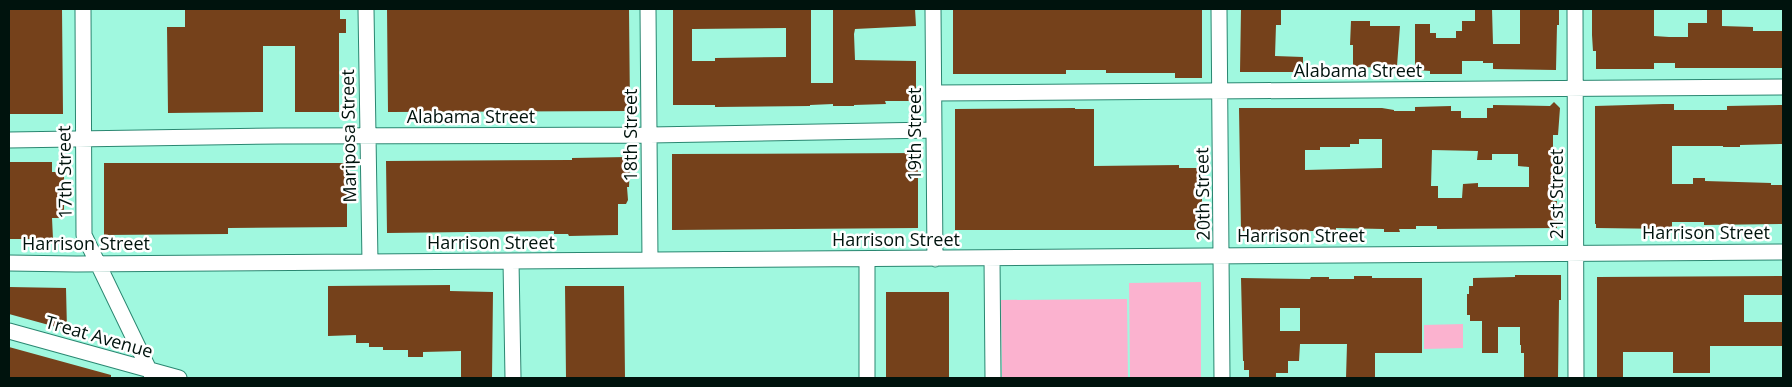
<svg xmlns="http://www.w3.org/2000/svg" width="1792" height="387" viewBox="0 0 1792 387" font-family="'Open Sans',sans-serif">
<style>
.green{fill:#fbb2cf}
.building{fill:#75411b;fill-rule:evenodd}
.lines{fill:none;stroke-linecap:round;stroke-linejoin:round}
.minor-casing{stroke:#2a8771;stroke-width:17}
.minor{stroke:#fff;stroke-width:15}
.labels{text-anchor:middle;stroke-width:5;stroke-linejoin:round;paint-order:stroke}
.street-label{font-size:18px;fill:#00130d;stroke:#fff}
</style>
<rect width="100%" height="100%" fill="#a0f8df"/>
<path class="green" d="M1201,282V378H1130L1129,283Z
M1127,299L1128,378H1002L1001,300Z
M1463,324V348L1424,349V325Z"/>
<path class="building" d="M9,9H62L63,114H9Z
M185,9H340V19H346V33H339V112H295V46H263V112L168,113L167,27H185Z
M387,9H629L630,111L388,112Z
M673,9H811V83H833V9H915L916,26L855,29L854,34L855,60L916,61V101H885L886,104L854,105V106H833V104L810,105V106L715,107V105H673ZM786,28V57L715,58V61H692V29Z
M953,9H1202V78H1175V73H1106V70H1066V74H953Z
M1241,9L1281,10V25H1276L1275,56L1303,57V72H1240Z
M1475,9H1492L1493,44H1520V9L1559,10V25H1557L1556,70L1493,69V63H1483V61H1462V74H1430V71L1415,70V24H1430V33H1436V38H1456V31H1462V21H1475Z
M1592,9H1654V36L1669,37H1688V23H1707V9H1722V26L1753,27V31H1783V68H1675V63H1654V69H1596V51H1593L1592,35Z
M1351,21H1370V26H1400L1397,66L1353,68V45H1350Z
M1554,102L1560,108L1558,135H1553V201H1557V228L1437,229V226H1416V229H1399L1400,232H1384V229L1336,228V231H1241L1239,108H1382L1394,110V111H1415V107L1451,106V111H1461V118H1487V108H1493V105L1550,106ZM1359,139H1382V168L1305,170V150H1320V147H1350V144H1359ZM1432,150L1478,151L1477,160H1492V154H1518V166L1529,167V187H1478V183L1463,184L1462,198H1438V186H1431Z
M1663,104H1674V110H1727V106L1782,105L1783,144L1740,145V147H1723V146H1672V184H1693V178H1705V181L1771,183V185H1783V224L1704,225V222H1672V229L1596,228V224H1595V106Z
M1075,108V109H1094V166L1179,165V168H1202V230H955V109Z
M918,153V228L672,230V154Z
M627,157V159H630V162L629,187H627L628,200L626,204H618V235L569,236L568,234H554V231L387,233L386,161L572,160V158Z
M9,162H52V172H64V218H52L53,239H9Z
M104,163H347V227L228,228V234L104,235Z
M1515,275H1561V300H1559L1558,378H1524V353H1521V345H1520V327H1498V353H1482V321H1470V315H1467V294H1469V286H1473V278L1515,277Z
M1354,276H1372V278H1422V353H1375V378H1346L1347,344H1300L1299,361H1288V373H1276V378H1249V370H1244V361H1243L1241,278L1310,279L1311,277H1329V279H1354ZM1280,308H1300V331H1280Z
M1783,276V295H1744V322H1783V346H1710V373H1673V352H1623V378H1597V277Z
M450,285V291L493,292L492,378H461V351L423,352V357H408V350H383V347H369V343H356V335L328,336V286Z
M565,286H624L625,378H566Z
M9,287L66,288L67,330L9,314Z
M886,292H949V378H886Z
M9,347L111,375V378H9Z"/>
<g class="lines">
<defs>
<path id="minor" d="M83,9L84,235L153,378
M366,9L370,262
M648,9L650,260
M933,9L935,259
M1219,9L1222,378
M1575,9L1576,378
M934,93L1783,87
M9,140L279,136L650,135L934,130
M992,258L993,378
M867,259V378
M511,261L513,378
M9,263L76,264L1783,252
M9,331L179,378"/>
</defs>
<use href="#minor" class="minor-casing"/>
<use href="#minor" class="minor"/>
</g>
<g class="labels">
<g class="street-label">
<text x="1358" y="77">Alabama Street</text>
<text x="471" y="123">Alabama Street</text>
<text transform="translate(915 134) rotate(-90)" y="6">19th Street</text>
<text transform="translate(631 135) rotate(-90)" y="6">18th Street</text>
<text transform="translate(349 136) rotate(-91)" y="6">Mariposa Street</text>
<text transform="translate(65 172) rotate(-91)" y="6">17th Street</text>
<text transform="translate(1203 194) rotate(-91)" y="6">20th Street</text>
<text transform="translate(1557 194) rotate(-90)" y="6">21st Street</text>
<text x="1706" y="239">Harrison Street</text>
<text x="1301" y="242">Harrison Street</text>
<text x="896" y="246">Harrison Street</text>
<text x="491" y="249">Harrison Street</text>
<text x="86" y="250">Harrison Street</text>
<text transform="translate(99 337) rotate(16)" y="6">Treat Avenue</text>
</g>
</g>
<rect width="1792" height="387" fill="none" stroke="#00130d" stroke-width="20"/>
</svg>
